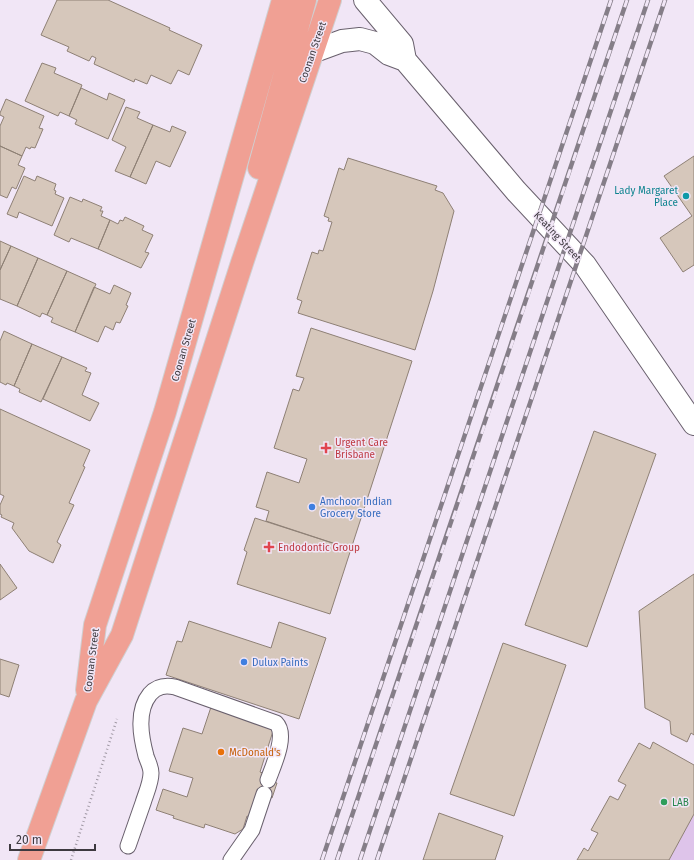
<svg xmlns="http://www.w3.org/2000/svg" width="694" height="860" viewBox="0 0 694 860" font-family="'Fira Sans',sans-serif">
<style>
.green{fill:#dec4ea}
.building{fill:#d6c7bb;stroke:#8e8075}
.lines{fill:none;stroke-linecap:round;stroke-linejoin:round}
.lane-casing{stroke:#69606d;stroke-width:17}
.street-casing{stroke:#69606d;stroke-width:24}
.primary-casing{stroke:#d0cfd1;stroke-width:24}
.path{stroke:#a098a4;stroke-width:2.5;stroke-dasharray:1 3;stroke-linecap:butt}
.lane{stroke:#fff;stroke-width:15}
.street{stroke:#fff;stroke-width:22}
.primary{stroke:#f0a094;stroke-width:22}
.rail-casing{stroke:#857e88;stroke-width:4.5}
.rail{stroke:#f1e6f6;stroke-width:3;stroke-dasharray:9;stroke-linecap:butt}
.culture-dot{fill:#0f9aa8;stroke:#f1e6f6;stroke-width:1.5}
.health-dot{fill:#e0444e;stroke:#f1e6f6;stroke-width:1.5}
.shop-dot{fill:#3f7fe0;stroke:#f1e6f6;stroke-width:1.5}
.food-dot{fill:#e8710a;stroke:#f1e6f6;stroke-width:1.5}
.leisure-dot{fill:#2e9e5b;stroke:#f1e6f6;stroke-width:1.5}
.labels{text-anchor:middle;stroke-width:3;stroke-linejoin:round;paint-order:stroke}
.street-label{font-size:10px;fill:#3d393f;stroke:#f1e6f6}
.culture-label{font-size:10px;fill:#0d838f;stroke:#f1e6f6;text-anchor:end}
.health-label{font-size:10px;fill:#be3a42;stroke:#f1e6f6;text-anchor:start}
.shop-label{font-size:10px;fill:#366cbe;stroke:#f1e6f6;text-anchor:start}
.food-label{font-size:10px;fill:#c56008;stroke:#f1e6f6;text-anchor:start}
.leisure-label{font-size:10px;fill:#27864d;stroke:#f1e6f6;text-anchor:start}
</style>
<rect width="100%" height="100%" fill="#f1e6f6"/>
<path class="green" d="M694,814V860H669Z"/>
<path class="building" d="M57,0H108L170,28L169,30L202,45L189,75L178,70L171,84L151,75L147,84L135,79L134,82L94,64L96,58L92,56L89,61L67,51L69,47L41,35Z
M42,63L56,68L54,73L82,85L69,116L60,112L58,116L25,101Z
M81,88L107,100L109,93L125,100L108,139L75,124L77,120L69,116Z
M6,99L44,116L39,128L43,129L35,148L31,147L30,149L26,147L22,156L0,146V126L4,117L0,115V113Z
M126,107L140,112L137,118L153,125L130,177L115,171L126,147L112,140Z
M153,125L170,132L172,126L186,132L170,167L156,161L146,184L130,177Z
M0,146L22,156L18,165L25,168L16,189L12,187L7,198L0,195Z
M694,156V265L683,272L660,238L692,216L664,176Z
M348,158L437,186L435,190L443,193L454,211L433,291L415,350L298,313L302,301L297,299L312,252L318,254L319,250L323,251L332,222L328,221L329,218L324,216L339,168L344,170Z
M24,176L35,181L37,176L56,184L54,190L56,191L55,194L64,198L52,226L19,212L17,218L7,214Z
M70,197L82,202L83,199L102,207L100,211H103L101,216L110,220L98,249L71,238L69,242L54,235Z
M125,217L144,226L142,230L153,235L145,252L149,253L141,268L98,249L110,220L118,224L120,220L123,221Z
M0,241L11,246L0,270Z
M11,246L38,258L17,306L0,299V270Z
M38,258L67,271L47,315L42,313L40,317L17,306Z
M67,271L96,284L75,332L51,322L53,318L47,315Z
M114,285L131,293L126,305L128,306L120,323L116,322L113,330L105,326L98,342L75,332L94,287L110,294Z
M311,328L412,361L351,549L266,521L269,511L256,507L267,472L299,483L307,459L274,448L293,389L299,391L304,378L296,376Z
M4,331L32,344L14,386L7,383L6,385L0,382V341Z
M32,344L62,357L41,402L19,392L20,389L14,386Z
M62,357L87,368L85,371L91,373L82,395L99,403L90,421L43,399Z
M0,409L90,450L83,466L85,467L69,503L74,505L57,542L61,545L53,563L29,551L12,528L14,523L1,517L2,515L0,514V505L4,496L0,494Z
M594,431L656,454L587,647L525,625Z
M255,518L351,549L330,614L237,584L247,552L244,550Z
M0,564L17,588L0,600Z
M694,574V735L691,733L687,742L671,734L670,721L645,708L639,611Z
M189,621L271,648L279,622L326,638L299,719L166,675L177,641L182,642Z
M503,643L566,665L514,816L450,794Z
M0,659L19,665L9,697L0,694Z
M211,707L274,728L260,772L263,773L261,778L277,783L272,798L264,794L250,817L247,816L243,829L235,834L205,824L204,828L173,818L174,816L156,810L163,789L187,797L193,778L169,771L183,728L202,734Z
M653,742L694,765V814L669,860H577L584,848L588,851L598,833L591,830L610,796L618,800L626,785L618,781L639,743L650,749Z
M439,813L503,836L495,860H423Z"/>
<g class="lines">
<defs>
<path id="lane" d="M128,846C133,832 138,817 143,803C146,793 151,783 151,773C151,767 148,762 146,756C141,737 136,711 150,694C157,686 165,685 175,687L276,723C288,735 273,766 268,780
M231,860L252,830L264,794"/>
<path id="street" d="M365,0L402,44L405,60
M312,52L342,41L360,39L375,43L389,54L405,60L516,191L585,265L694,424"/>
<path id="primary" d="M259,168L305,0
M87,690L95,625L165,412L283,0
M29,860L86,701L122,635L242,263L330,0"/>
</defs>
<use href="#lane" class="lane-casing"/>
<use href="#street" class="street-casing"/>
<use href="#primary" class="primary-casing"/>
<path class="path" d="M71,860L117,719"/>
<use href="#lane" class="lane"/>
<use href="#street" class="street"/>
<use href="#primary" class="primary"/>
<defs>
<path id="rail" d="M322,860L611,0
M337,860C435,574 531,287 627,0
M360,860L648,0
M377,860L665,0"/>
</defs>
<use href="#rail" class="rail-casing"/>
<use href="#rail" class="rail"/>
</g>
<circle class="culture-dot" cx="686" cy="196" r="4"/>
<g class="health-dot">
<path d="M324 442h4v4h4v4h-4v4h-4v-4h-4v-4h4z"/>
<path d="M267 541h4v4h4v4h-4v4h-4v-4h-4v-4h4z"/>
</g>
<g class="shop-dot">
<circle cx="312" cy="507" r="4"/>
<circle cx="244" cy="662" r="4"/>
</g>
<circle class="food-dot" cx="221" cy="752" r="4"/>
<circle class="leisure-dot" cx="664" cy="802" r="4"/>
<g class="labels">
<g class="street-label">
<text transform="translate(312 52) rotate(-71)" y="4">Coonan Street</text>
<text transform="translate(558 236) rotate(47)" y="4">Keating Street</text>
<text transform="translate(183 350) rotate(-74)" y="4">Coonan Street</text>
<text transform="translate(91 660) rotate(-83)" y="4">Coonan Street</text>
</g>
<g class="culture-label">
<text x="678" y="194">Lady Margaret<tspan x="678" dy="12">Place</tspan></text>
</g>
<g class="health-label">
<text x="335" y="446">Urgent Care<tspan x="335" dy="12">Brisbane</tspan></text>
<text x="278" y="551">Endodontic Group</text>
</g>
<g class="shop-label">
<text x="320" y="505">Amchoor Indian<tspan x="320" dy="12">Grocery Store</tspan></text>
<text x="252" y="666">Dulux Paints</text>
</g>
<g class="food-label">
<text x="229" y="756">McDonald's</text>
</g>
<g class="leisure-label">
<text x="672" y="806">LAB</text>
</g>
</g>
<path d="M10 844v6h85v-6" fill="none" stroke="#3d393f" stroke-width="2"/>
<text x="16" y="844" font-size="12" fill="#3d393f" stroke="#f1e6f6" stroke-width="3" paint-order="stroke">20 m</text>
</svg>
